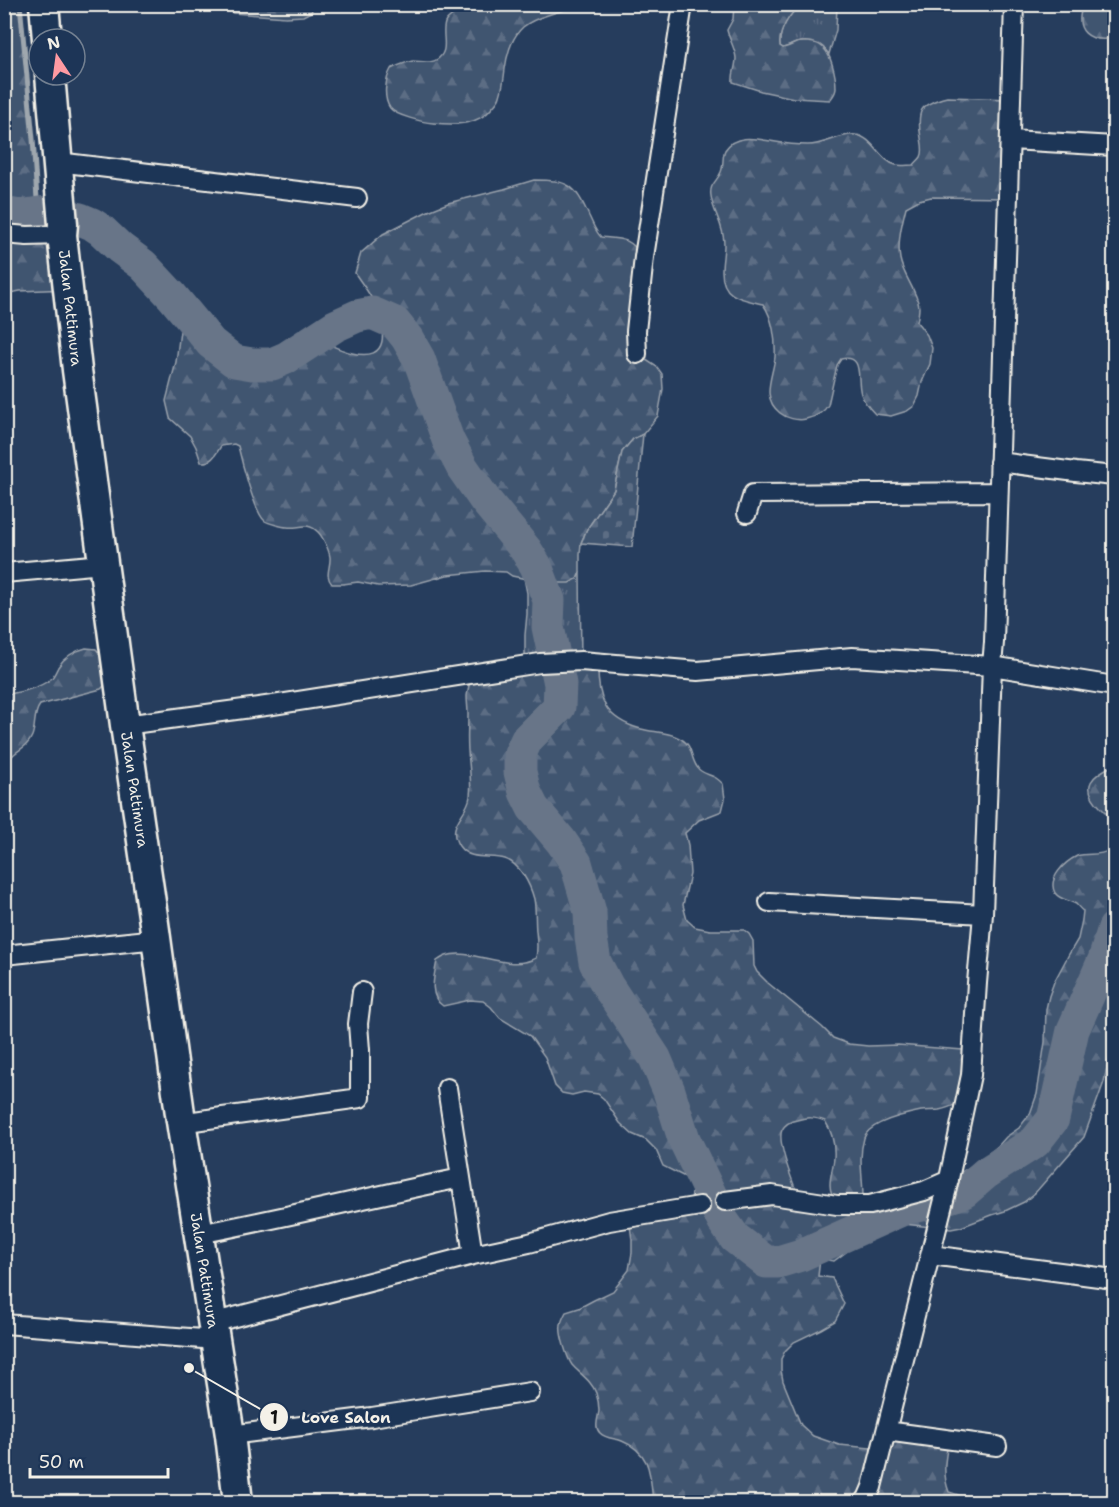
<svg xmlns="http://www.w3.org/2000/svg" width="1119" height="1507" viewBox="0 0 1119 1507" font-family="'Shantell Sans',sans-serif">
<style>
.grass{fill:url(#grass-tufts);stroke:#9aa2ac;stroke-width:1.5}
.forest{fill:url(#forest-firs);stroke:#9aa2ac;stroke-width:1.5}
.cemetery{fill:url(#cemetery-stones);stroke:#9aa2ac;stroke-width:1.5}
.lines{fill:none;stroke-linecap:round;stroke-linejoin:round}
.stream{stroke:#9fa7ae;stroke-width:5}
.river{stroke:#677588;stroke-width:33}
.minor-casing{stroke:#f4f1e8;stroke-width:22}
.primary-casing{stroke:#f4f1e8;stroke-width:33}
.minor{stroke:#1d3557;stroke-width:18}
.primary{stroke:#1d3557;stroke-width:28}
.labels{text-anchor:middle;stroke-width:4.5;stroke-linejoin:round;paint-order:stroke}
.street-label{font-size:15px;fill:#f4f1e8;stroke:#1d3557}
.leader{fill:none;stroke:#f4f1e8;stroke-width:2}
.callout-dot{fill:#f4f1e8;stroke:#1d3557;stroke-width:2}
.mark-label{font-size:18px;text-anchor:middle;font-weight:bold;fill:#111}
.callout-label{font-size:16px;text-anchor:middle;font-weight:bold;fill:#f4f1e8;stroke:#1d3557;stroke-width:4.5;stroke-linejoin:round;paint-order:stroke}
</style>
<defs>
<pattern id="grass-tufts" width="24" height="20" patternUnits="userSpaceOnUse" patternTransform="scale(1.5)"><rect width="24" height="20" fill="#40546f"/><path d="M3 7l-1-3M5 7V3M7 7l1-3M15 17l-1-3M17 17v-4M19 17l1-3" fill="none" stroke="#5c6d84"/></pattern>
<pattern id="forest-firs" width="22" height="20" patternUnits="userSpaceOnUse" patternTransform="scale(1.5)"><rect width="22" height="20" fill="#40546f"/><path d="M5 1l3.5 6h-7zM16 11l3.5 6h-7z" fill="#5c6d84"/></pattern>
<pattern id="cemetery-stones" width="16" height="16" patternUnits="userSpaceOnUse" patternTransform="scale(1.5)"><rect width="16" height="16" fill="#40546f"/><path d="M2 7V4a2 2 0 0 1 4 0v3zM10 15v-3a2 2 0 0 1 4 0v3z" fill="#5c6d84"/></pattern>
</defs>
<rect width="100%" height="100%" fill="#263d5d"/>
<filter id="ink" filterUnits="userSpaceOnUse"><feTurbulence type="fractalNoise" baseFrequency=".0167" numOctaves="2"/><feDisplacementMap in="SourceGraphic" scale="12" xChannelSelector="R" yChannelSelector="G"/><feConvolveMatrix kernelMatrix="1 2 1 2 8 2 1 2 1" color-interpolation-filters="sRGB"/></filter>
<g filter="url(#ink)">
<path class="grass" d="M800,5H837L836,30L829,54C821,45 811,39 797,43C792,44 789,47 783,48L780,46C778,31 790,14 800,5Z
M580,572L581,661L525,665V635L527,614V593L524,578L546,583L577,579Z"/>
<path class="forest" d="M5,4L20,5L33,139L38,214L19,216L5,213Z
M223,5V4L314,5L311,12L303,16L286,17L233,13L223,6Z
M469,5H588C570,9 537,15 523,27C511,38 507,54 505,69C504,78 503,87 500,96C499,101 495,104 492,108C478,126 454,125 433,123C423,122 396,116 390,108C383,98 385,80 391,69C397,66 406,62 413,61C420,61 430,64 436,60C452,51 439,32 446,21C449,16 463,9 469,5Z
M734,5H800C790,14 778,31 780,46L783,48C788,47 792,45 796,43C802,41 814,42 820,45C831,51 836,76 836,88C836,93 833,96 830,100L794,98L761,91L733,82C732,74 736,67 736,58C735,48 729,39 727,30L733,19Z
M1083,5H1114V38C1089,43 1073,31 1083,5Z
M947,97L1012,99L1009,198L931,197L919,200L906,207C902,223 897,242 900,259C903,276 917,290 919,307C919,312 918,317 917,322L927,335L932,348L930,364L922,382L919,396L914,406L907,411L891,416L875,414C869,408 864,402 861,394C856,379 865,354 841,359L837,365L828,405C823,414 815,417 806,419C797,421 786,418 780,413C760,397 773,377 775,357C776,340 773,318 763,304C742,299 722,298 722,271C722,262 724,253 724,244C724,224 713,213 711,196C709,184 717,182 721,172C724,165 722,156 725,150C736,132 761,140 776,142C786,144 797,145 808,145C824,145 842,133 856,135C873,137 880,161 896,165C901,166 908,165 914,165C916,162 919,160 921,157C924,152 922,144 921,138C916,110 920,104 947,97Z
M534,180C568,180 575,184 589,216C593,224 595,231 601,237C625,239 629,238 644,257L637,354L657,367L662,374L663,389L658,416L643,434L633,439L622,452L614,490L587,529L581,543L580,554V572L577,579L569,583H546L512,576L506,572L485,571L447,575L411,585L378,586L358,582L343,584H332C324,575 331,567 330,557C329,550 323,537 318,532C307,521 299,529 287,527C283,527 268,523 265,521C255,514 241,459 238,446L234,444L221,446C216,454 212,463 201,462L196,447L190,436L170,418L166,401L176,362L180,331L183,325L193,321L211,343L233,361L251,364H272L286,358L316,339C328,344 340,350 352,353C391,362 385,330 375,305C370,293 361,283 355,273L361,253L383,234L426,212L448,203L504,189Z
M4,234L62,235L68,289L20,291L5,294Z
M86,648L96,649L104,659L107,683L101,689L40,705C33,714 36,726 32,736C27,748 20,748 12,756C8,762 8,776 5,784V695C19,692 38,689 51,679C54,676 56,671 58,667C65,656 74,651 86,648Z
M598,663C597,698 604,719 641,729C652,732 667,732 677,737C694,744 689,755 697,767C701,774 710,774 716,778C719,780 721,782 723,784L725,799L722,811L699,820L685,833L688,845L690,874L683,905L687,920L695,927L710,930H744L749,934L753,941L754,966L757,972L768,983L822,1027L833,1038L849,1044L868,1046L898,1045L963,1050L972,1057L966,1100C957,1104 949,1108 939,1110C933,1111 927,1110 921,1111C906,1114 869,1122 864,1138C858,1158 863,1177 863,1198L835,1199C825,1186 833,1172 834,1158C835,1144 833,1133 825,1121C814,1117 808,1117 797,1120C791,1121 785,1124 782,1130C776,1142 794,1185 799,1198L837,1205L949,1180L981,1160L999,1145L1006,1137L1019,1128L1030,1114L1037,1094L1045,1042L1046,1009L1049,996L1054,982L1069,954L1078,939L1082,920L1083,911C1081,910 1077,905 1076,904C1069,900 1060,900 1055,893C1047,878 1065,862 1077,856C1088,852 1099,857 1109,850L1114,832V1033L1104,1082L1084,1137L1035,1193L1024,1202L1005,1211L992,1215L961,1227L951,1229L903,1224L887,1226L868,1231L854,1238L850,1242V1249L834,1261L820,1259L818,1276L832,1278L844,1304L835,1321L821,1329L794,1342L785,1351L781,1359V1370L783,1381L801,1425L813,1436L839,1445L881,1449L886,1431L949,1439C945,1458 942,1474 949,1492L980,1502H653C650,1475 652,1453 622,1441C614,1438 606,1439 600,1433C594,1427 598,1419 599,1411C599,1405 598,1399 596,1393C592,1381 580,1374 572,1365C567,1358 559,1333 561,1325C561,1321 564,1316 566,1312L579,1308L594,1300L613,1291L629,1270L632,1253V1240L629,1218L690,1208L693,1184L685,1177L663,1166L656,1150L646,1140L632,1134L620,1123L604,1099L598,1094L584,1092L572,1095L562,1093L555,1086L545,1057L530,1036L500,1018L491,1007L483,1001L470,1000L443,1006C428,996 434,976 437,961C440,959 443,957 446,956C472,947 508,973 536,958C538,948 537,940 536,931C535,920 536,909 534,899C530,884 520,864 505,859C490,854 470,862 459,846C445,824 468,815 470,796C472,781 469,766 468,751C467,739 468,726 468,714C468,708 467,702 467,696C468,689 470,681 472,674Z
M1114,765V822C1110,816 1106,813 1101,808C1079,786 1092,775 1114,765Z"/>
<path class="cemetery" d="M643,434L632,547L581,543L587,529L614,490L622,452L633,439Z"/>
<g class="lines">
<path class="stream" d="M20,4L33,139L38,214"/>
<path class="river" d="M4,213L19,216L46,212H56L80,219L92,224L101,230L120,248L143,265L172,296L211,343L234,361L252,364H272L286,358L335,326L357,316L372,313L395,323L407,338L419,359L448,440L462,467L485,500L526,550L536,566L549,600L548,627L560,684L559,707L527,739L520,754V772L525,792L533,808L561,841L576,863L590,912L591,938L595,962L607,985L655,1058L669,1091L684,1139L723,1221L735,1238L766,1262H778L801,1255L906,1208L928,1204L964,1192L986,1173L1035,1142L1053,1119L1073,1030L1104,960L1114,928"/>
<defs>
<path id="minor" d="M1011,140L1114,146
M57,164L66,163L357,198
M4,234L27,236L62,235
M637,354L636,331L644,257L683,4
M999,462L1076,472L1114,476
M747,513L753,494L998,492
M4,573L103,564
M125,725L273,705L540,663L581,661L698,671L852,657L992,666L994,642C999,429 1009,217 1014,4
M769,902L983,914
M4,955L157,939
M447,1088L473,1255
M181,1121H194L360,1098V1050L358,1024L362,992
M725,1201L772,1195L837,1205H870L924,1191L949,1180
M199,1234C287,1217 373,1196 461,1178
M931,1255L1114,1279
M213,1321L223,1320L473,1255L529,1243L609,1221L700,1206
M4,1324L216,1340
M886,1431L997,1446
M230,1435L372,1417L530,1392
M863,1502L866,1501L872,1487L947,1188L971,1075L977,983L983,914L992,666L1114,686"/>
<g id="primary">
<path d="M44,4L47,39"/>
<path id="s1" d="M50,75L63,224L62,235L77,370L125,725L153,916L181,1121L230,1435L238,1502"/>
</g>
</defs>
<use href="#minor" class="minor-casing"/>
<use href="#primary" class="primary-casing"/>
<use href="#minor" class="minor"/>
<use href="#primary" class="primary"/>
</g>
</g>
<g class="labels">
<g class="street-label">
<text dy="5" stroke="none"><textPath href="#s1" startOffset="234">Jalan Pattimura</textPath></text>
<text dy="5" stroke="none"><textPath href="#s1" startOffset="720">Jalan Pattimura</textPath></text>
<text dy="5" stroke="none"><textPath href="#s1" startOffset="1206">Jalan Pattimura</textPath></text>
</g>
</g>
<path class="leader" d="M189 1368L274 1417"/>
<g class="callout-dot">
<circle cx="189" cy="1368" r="6"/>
<circle cx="274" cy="1417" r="15"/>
</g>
<g class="mark-label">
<text x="274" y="1424">1</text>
</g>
<g class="callout-label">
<text x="346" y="1423">Love Salon</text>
</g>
<rect width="1119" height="1507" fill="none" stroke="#1d3557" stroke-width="24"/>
<rect x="12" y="12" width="1095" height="1483" fill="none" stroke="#f4f1e8" stroke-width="2" filter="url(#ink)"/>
<g transform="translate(57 57) rotate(347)"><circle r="28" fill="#1d3557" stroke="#738091" stroke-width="1.5"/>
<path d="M0-4.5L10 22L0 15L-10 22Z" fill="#ff9aa2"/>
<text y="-9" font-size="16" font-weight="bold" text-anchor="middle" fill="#f4f1e8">N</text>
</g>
<path d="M30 1468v9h138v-9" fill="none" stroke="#f4f1e8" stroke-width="3"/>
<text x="39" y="1468" font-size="18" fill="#f4f1e8" stroke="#1d3557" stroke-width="4.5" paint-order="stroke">50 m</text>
</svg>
